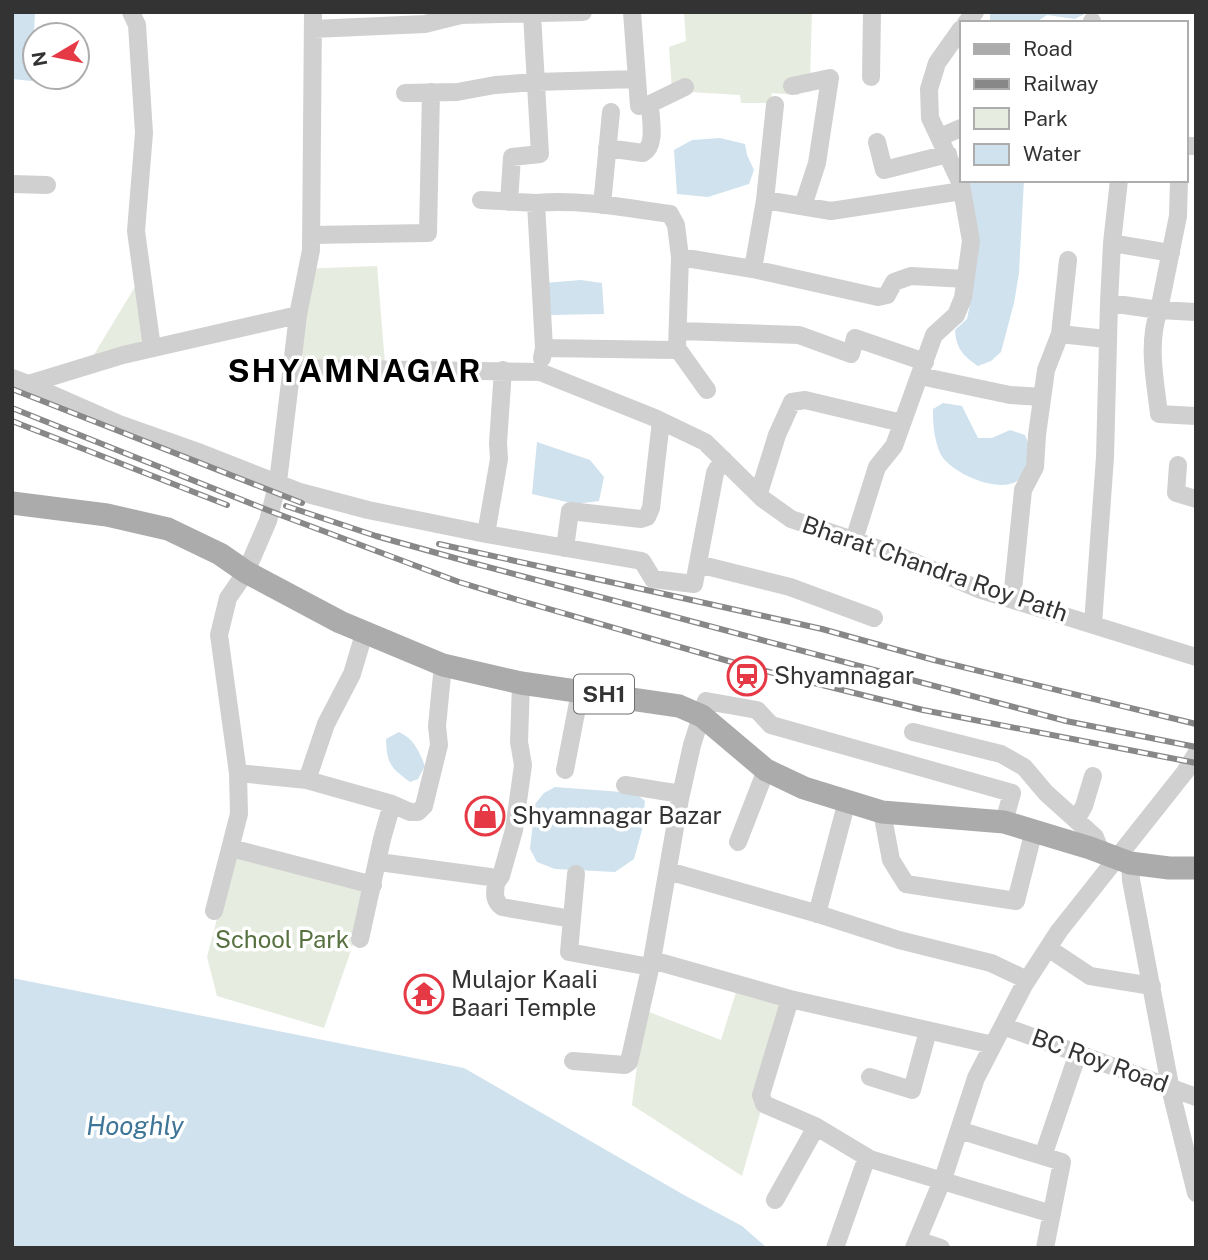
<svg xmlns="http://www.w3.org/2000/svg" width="1208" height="1260" viewBox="0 0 1208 1260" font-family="'Public Sans',sans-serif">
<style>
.green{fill:#e6ecdf}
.water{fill:#cfe2ee}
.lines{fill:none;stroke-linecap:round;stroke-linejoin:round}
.minor{stroke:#d0d0d0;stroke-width:18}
.major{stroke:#ababab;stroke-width:23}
.rail-casing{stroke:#888;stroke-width:6}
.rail{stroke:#fff;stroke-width:3.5;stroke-dasharray:10;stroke-linecap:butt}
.labels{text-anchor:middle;stroke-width:7;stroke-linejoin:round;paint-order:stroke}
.shield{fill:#fff;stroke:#707070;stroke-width:2}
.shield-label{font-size:23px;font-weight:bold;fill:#333}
.street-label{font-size:24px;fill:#333;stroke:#fff}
.poi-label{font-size:24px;fill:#333;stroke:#fff;text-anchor:start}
.park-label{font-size:24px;fill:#56703f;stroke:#fff}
.water-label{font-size:26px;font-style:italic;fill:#3f7597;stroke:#fff}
.district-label{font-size:32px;font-weight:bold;letter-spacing:2px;fill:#000;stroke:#fff}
</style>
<rect width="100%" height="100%" fill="#fff"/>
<path class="green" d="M684,12H812L810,80L800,85L799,95L772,93L770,103H741L740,95L672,91L669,47L686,41Z
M377,266L386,376L303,379L301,269Z
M144,272L160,343L90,361Z
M234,854L367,889L356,936L324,1028L217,996L207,957Z
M737,989L782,1004L754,1102L761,1110L742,1176L632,1105L644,1010L721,1040Z"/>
<path class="water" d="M12,12H35L32,81L12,79Z
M990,12H1088L1075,19L1047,15L1035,23H994L990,20Z
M720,138L745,144L747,155L754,170L749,184L708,197L677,194L674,150L692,140Z
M964,180H1024L1019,273L1014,303L1001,352L991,361L978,366C963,356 956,348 955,330L967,319L971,299Z
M581,280L602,283L604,314L548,315L544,283Z
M943,403L962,406L978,438H992L1010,430L1025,435L1029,445L1027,474C1023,477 1018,481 1013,483C993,491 949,472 940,453C934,438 933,425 933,409Z
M537,442L590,460L604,477L599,501L576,504L532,494Z
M399,732C414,739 419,751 425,766L418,779L410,782C390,767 387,764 386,739Z
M555,787L635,793L645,801L642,830L634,859L615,872L555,869L537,862L530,849L535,804L544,793Z
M12,978L464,1068L684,1195L742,1226L767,1248H12Z"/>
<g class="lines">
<path class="minor" d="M131,12L137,25L144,133L136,231L152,348
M461,12V15L583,12
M632,12L639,106L650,104L685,87
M966,23L975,12
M1092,23V21
M313,29L425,24L461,15
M871,77L872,12
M792,86L830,78L817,163L803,206
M405,93L457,92L495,85L536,82L637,79
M940,137L961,128
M877,142L884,170L948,154
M1185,146H1196
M607,148L643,153C657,145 650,118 650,104
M1119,180L1112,243L1171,253
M12,184L47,185
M481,200L536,203
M765,200L775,105
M509,202L512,157L540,154L532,14
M602,205L611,112
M311,235L428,233L431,92
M753,269L878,297L887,295L894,282L911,276L966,279
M1109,303L1112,243
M1196,312L1159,310C1147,344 1155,379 1159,414L1196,416
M678,331L799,335L851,354L855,338L925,362
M1060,334L1106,339
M544,348L674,350L677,348L680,257L753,269L765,200L831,211L962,191
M677,348L707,390
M542,358L544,348L536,203C581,199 626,208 670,214L676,225L680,257
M292,368L540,372L655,418L705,442L763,499L791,519L897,555L981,590L1196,657
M920,376L1010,395L1042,397
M12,378L28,384L123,355L298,315
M28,384L119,424L201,453L300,492L368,510L486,534L499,459L498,443L503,370
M1178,465L1176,493L1196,499
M759,493L777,435L792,402L805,400L902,423
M486,534L642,561L653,579L694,584L715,473L723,459
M854,540L877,467L894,446L934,335L956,315L963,298L971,241L961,184L930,118L929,89L937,63L961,29
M565,548L570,511L641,519L647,517L651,508L661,421
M698,564L790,587L874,618
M1012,599L1023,490L1035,467L1037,435L1046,370L1060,334L1068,260
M1093,624L1105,457L1109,303L1159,310L1178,216L1179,180
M913,732L1001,754L1024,767L1046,793L1095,837L1101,852
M565,770L580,692
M238,773L307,780L392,804L410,812H418L424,806L439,745L437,726L443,665
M307,780L326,724L352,674L364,634
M625,785L681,794
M882,812L891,860L906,884L1016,901L1034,830
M1076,820L1084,806L1093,776
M738,842L766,770
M231,848L373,885
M379,862L490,877L496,883C495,893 493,900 502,907L572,919
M1130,863L1131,880L1172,1096L1196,1193
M668,871L815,913L899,940L991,963L1027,980
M576,874L569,952L650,967
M496,883L501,876L514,830L523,765L519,742L521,683
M214,911L239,814L238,773L219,635L228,598L246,572L268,521L278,482L298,315L311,250L313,12
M817,914L847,801
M360,939L382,839L392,804
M1048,948L1090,976L1152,986
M652,960L790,999L993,1045
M790,999L761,1095L764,1104L815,1126L870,1159L1052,1214
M1003,1026L1196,1097
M573,1061L625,1065L629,1062L652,960L680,799L692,745L706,701L757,710L771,725L1012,793L1004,822
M870,1077L912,1090L928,1031
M959,1130L1062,1162L1045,1248
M1043,1156L1078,1053
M775,1200L816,1127
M917,1240L941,1248
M835,1248L867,1157
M914,1248L944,1176L976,1078L1024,985L1059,931L1185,772L1196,754"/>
<path class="major" d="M12,503L107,515L168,529L220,554L246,572L340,622L443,665L521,683L679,706L702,716L766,770L804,788L882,812L1004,822L1090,848L1130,863L1169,868H1196"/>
<defs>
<path id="rail" d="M12,389L302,503
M12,408L270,511L459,582L518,600L749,667L923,710L1196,763
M12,421L227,505
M286,506L376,536L469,562L1066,721L1196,747
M439,544L822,629L934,660L1196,724"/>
</defs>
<use href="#rail" class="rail-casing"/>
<use href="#rail" class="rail"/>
</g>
<defs>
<symbol id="station-ring" viewBox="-11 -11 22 22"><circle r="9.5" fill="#fff" stroke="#e63946" stroke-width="1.5"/><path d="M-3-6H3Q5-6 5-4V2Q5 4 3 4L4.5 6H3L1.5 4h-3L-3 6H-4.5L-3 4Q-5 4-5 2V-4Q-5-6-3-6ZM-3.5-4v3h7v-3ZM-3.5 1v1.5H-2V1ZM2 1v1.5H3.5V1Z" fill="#e63946"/></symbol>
<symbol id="shop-ring" viewBox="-11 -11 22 22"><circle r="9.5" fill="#fff" stroke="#e63946" stroke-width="1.5"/><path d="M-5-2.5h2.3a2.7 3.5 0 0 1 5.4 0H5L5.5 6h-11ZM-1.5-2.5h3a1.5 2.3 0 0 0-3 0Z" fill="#e63946"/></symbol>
<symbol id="temple-ring" viewBox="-11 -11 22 22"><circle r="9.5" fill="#fff" stroke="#e63946" stroke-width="1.5"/><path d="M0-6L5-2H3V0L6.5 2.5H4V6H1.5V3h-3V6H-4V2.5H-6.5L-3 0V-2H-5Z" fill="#e63946"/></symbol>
</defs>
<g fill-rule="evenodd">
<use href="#station-ring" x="725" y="654" width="44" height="44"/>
<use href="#shop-ring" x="463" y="794" width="44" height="44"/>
<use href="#temple-ring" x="402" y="972" width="44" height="44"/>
</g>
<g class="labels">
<rect class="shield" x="574" y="674.5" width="60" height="39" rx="5"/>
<g class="shield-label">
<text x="604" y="702">SH1</text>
</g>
<g class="street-label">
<text transform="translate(935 569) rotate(19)" y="8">Bharat Chandra Roy Path</text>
<text transform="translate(1100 1061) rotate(20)" y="8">BC Roy Road</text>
</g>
<g class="poi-label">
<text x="774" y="684">Shyamnagar</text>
<text x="512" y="824">Shyamnagar Bazar</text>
<text x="451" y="988">Mulajor Kaali<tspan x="451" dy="28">Baari Temple</tspan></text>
</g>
<g class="park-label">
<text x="282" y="948">School Park</text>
</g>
<g class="water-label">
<text x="135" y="1135">Hooghly</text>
</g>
<g class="district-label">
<text x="355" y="382">SHYAMNAGAR</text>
</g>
</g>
<rect width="1208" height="1260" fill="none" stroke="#333333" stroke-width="28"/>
<rect x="960" y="21" width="228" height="161" fill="#ffffff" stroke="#adadad" stroke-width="2"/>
<rect x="974" y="44" width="35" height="10" fill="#ababab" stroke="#adadad" stroke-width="2"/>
<text x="1023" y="56" font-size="21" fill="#333333">Road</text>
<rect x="974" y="79" width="35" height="10" fill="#888888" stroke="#adadad" stroke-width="2"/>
<text x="1023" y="91" font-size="21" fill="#333333">Railway</text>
<rect x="974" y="108" width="35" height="21" fill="#e6ecdf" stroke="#adadad" stroke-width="2"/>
<text x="1023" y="126" font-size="21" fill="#333333">Park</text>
<rect x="974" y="144" width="35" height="21" fill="#cfe2ee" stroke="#adadad" stroke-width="2"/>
<text x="1023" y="161" font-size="21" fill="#333333">Water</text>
<g transform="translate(56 56) rotate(260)"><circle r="33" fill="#ffffff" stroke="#adadad" stroke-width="2"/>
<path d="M0-5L12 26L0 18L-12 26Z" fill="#e63946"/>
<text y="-10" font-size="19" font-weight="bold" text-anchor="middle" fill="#333333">N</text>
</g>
</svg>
